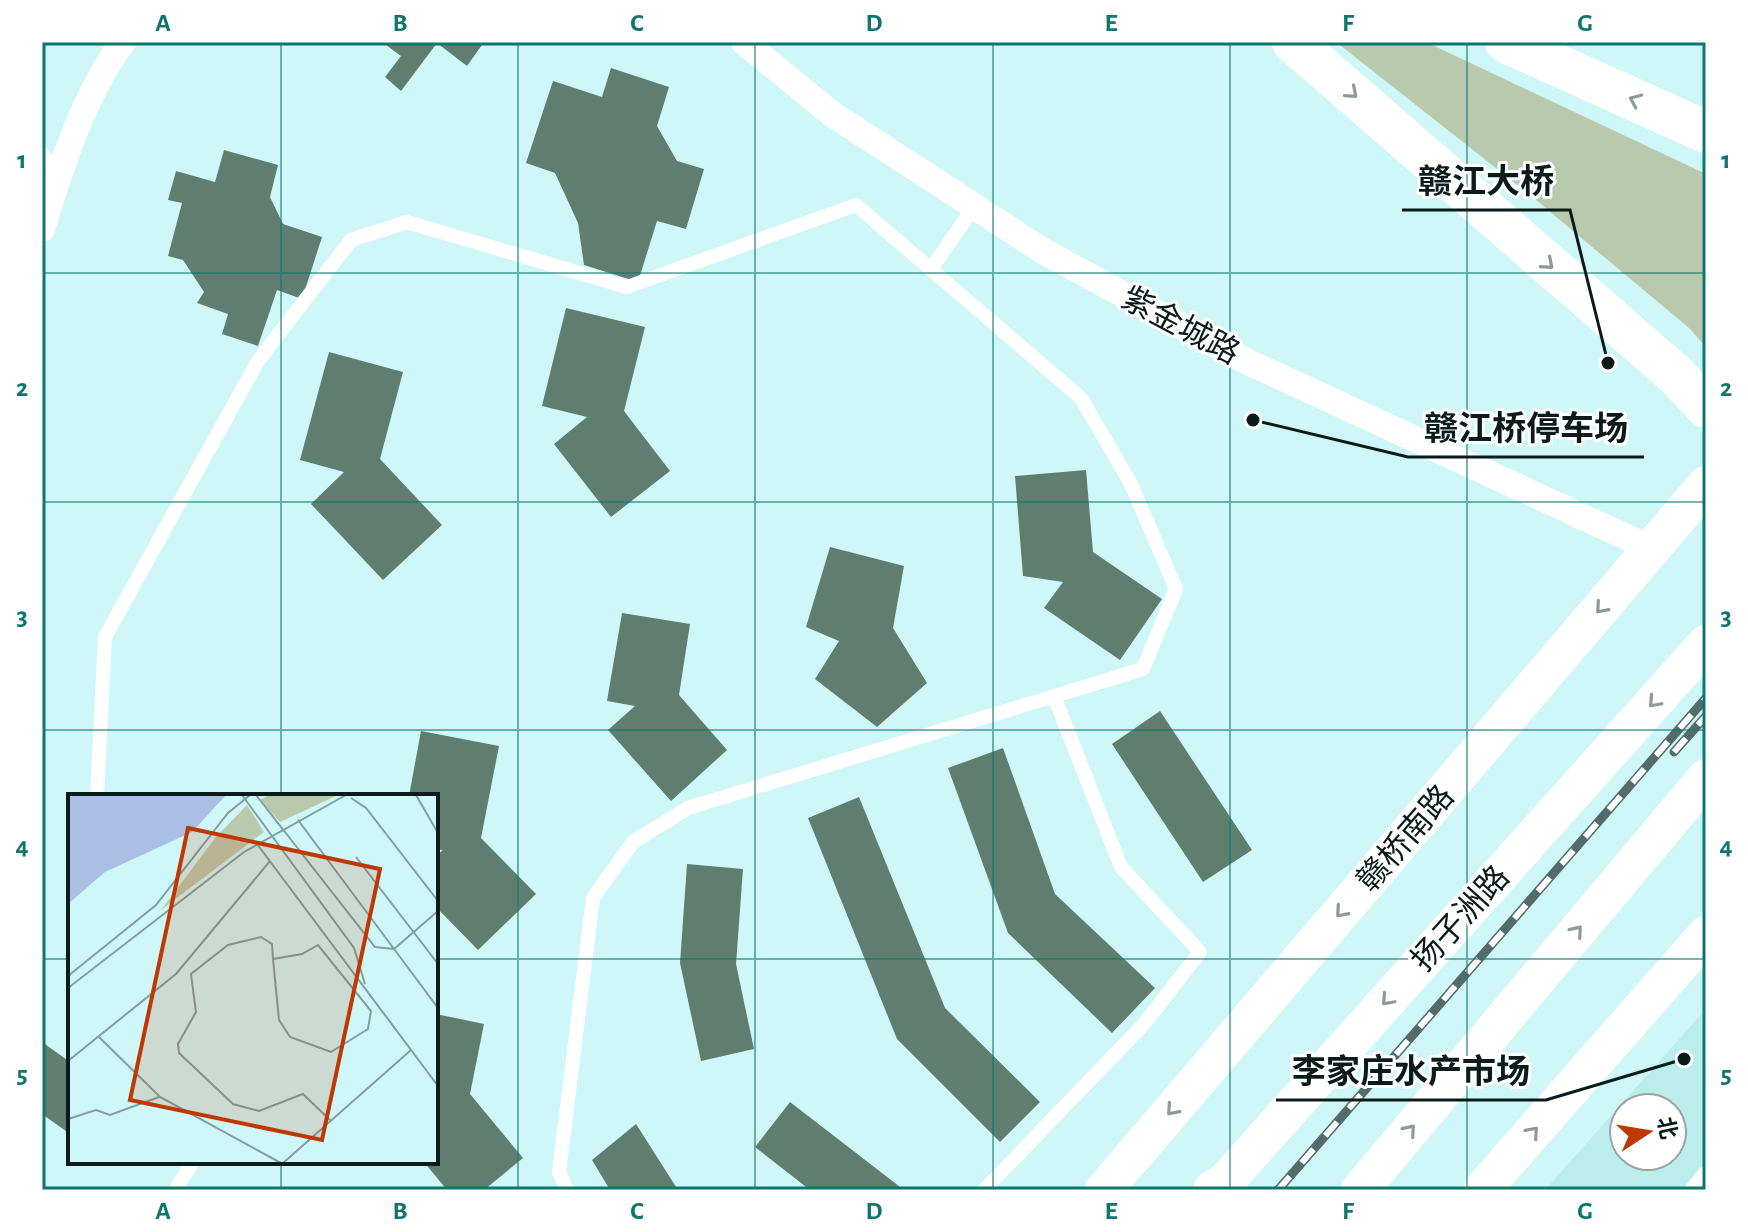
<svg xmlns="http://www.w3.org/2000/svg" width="1748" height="1232" viewBox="0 0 1748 1232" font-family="'Alegreya Sans','Noto Sans SC',sans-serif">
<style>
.built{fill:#bbeded;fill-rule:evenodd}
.green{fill:#b9c9ae}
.building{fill:#607e70}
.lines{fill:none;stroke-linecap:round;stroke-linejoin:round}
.lane{stroke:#fff;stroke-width:14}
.street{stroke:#fff;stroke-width:26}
.secondary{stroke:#fff;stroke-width:38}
.primary{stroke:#fff;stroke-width:42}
.rail-casing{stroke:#536b6b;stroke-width:9}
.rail{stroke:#fff;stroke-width:6;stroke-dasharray:18;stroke-linecap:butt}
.oneway{stroke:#919898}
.grid{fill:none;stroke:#0f766e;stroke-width:2;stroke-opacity:0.55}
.labels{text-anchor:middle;stroke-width:6;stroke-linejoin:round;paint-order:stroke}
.street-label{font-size:32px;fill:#0b1a1a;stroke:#fff}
.inset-road{fill:none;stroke:#819f9f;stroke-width:2}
.view{fill:#bf3703;fill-opacity:0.15;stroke:#bf3703;stroke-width:4}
.inset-edge{fill:none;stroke:#0b1a1a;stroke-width:4}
.leader{fill:none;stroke:#0b1a1a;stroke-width:3}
.callout-dot{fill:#0b1a1a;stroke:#fff;stroke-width:3}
.callout-label{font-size:34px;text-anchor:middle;font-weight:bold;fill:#0b1a1a;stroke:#fff;stroke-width:6;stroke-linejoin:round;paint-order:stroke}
.neatline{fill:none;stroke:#0f766e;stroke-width:3}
.grid-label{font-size:26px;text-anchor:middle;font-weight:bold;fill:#0f766e}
</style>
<rect width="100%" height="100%" fill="#cff7f7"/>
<path class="built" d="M1706,1009V1190H1545ZM1624,1108H1672V1156H1624Z"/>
<path class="green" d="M1336,42H1426L1706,174V347L1689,328L1530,195Z"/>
<path class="building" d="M382,42H484L467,66L437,43L401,91L385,77L401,56Z
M611,68L669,87L657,126L677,161L704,169L686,229L657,221L638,282L584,265L578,223L555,173L526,163L553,81L602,97Z
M224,150L278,165L270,197L283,224L322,237L302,299L277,290L258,346L222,334L228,314L197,303L204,292L183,260L168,256L182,203L168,200L176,171L215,182Z
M566,308L645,327L624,411L670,471L611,517L554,444L587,417L542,406Z
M329,352L403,372L380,459L442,525L383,580L311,504L344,472L300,460Z
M1086,470L1093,552L1162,599L1120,660L1044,608L1063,582L1023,576L1015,476Z
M830,547L904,566L893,628L927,683L877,727L815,679L839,641L806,627Z
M622,613L690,624L679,695L727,750L671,801L608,730L635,706L607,701Z
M1160,711L1252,850L1203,882L1112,744Z
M421,731L499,746L481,838L536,894L478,950L436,907V856L443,850L436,849V796H409Z
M1003,748L1055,894L1155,988L1112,1033L1008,933L948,768Z
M859,797L945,1008L1040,1102L1000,1142L897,1039L808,818Z
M687,864L743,869L736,964L754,1049L701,1061L680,963Z
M436,1014L484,1024L470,1094L523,1158L484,1190H447L424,1162H436Z
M42,1042L70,1062V1134L42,1114Z
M790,1102L904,1190H810L755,1147Z
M636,1124L678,1190H610L592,1160Z"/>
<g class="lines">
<path class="lane" d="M42,153L57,178
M931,269L974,207
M97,796L105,637L258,361L351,240L407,222L627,287L856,205L1081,398L1131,484L1176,589L1143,669L688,808L633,842L593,898L559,1172L567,1190
M175,1190L193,1162
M984,1190L1144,1024L1200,952L1121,867L1054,696
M1691,1190L1706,1172"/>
<path class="street" d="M744,42L832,114L1043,251L1244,360L1652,549
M42,229C60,169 85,92 123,42"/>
<path class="secondary" d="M1104,1190L1706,485
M1212,1190L1226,1181L1706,644
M1360,1190L1706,778
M1482,1190L1706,935"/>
<path class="primary" d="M1293,42L1676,375L1706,407
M1506,42L1706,132"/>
<defs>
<path id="rail" d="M1674,752L1706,716
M1278,1190L1706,698"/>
</defs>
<use href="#rail" class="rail-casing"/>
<use href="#rail" class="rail"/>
</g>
<defs><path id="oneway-chevron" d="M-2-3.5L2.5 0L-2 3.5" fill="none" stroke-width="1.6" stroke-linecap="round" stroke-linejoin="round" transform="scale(2)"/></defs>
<g class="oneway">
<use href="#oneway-chevron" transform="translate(1352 93) rotate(41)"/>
<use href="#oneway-chevron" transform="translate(1635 100) rotate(-156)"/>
<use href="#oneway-chevron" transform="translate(1548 264) rotate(41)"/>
<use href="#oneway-chevron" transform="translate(1601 608) rotate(131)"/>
<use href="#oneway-chevron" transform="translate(1654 702) rotate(132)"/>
<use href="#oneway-chevron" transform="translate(1341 912) rotate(131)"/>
<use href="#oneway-chevron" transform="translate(1577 931) rotate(-50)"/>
<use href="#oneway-chevron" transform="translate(1387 1000) rotate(132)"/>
<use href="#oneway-chevron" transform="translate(1172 1110) rotate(131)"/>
<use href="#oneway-chevron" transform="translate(1410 1130) rotate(-50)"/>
<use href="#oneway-chevron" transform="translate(1533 1132) rotate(-49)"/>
</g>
<path class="grid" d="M281,42V796M518,42V1190M755,42V1190M993,42V1190M1230,42V1190M1467,42V1190M42,273H1706M42,502H1706M42,730H1706M42,959H70M436,959H1706M281,1162V1190"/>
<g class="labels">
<g class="street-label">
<text transform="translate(1181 325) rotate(28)" y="11">紫金城路</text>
<text transform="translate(1405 838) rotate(-49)" y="11">赣桥南路</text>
<text transform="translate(1460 918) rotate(-48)" y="11">扬子洲路</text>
</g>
</g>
<g transform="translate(68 794)">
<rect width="370" height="370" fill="#cff7f7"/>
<path d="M201,1H270L212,28L192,6ZM179,11L196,38L93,116L148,43Z" fill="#b9c9ae"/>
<path d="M0,1H158L124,38L37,78L0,110Z" fill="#aabfe4"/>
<path class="inset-road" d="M174,1L286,154L297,190M188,1L307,153L326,155M348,1L370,39M283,4L298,14L370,107M230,26L370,214M189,50L370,292M288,63L370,170M326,155L370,117M205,165L234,160L250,151L303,217L300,235L263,258L222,243L211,226L205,165L204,150L193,143L160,151L123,180L128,218L110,250L111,259L165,310L191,317L235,300L263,327M0,182L88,111L160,19L182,1M0,194L176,58L278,1M30,242L92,303L213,369M0,267L108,180L202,67M0,325L28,316L42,321L91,303M215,369L343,256"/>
<path class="view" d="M120,34L312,75L254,346L62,306Z"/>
<rect width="370" height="370" class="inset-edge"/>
</g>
<path class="leader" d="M1608 363L1570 210H1402M1253 420L1408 457H1644M1684 1059L1546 1100H1276"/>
<g class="callout-dot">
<circle cx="1608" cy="363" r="8"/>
<circle cx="1253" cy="420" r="8"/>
<circle cx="1684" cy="1059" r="8"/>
</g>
<g class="callout-label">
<text x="1486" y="193">赣江大桥</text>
<text x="1526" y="440">赣江桥停车场</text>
<text x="1411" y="1083">李家庄水产市场</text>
</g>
<rect width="1748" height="1232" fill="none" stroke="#ffffff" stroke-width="88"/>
<g transform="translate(1648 1132) rotate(78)"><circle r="38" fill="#ffffff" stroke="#9da3a3" stroke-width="2"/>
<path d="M0-6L14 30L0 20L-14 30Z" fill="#bf3703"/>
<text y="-12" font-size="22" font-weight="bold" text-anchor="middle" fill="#0b1a1a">北</text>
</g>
<rect x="44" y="44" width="1660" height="1144" class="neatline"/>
<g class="grid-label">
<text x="163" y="31">A</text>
<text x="400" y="31">B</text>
<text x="637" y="31">C</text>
<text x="874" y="31">D</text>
<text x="1111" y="31">E</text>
<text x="1348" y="31">F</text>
<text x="1585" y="31">G</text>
<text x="22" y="168">1</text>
<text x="1726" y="168">1</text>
<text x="22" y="396">2</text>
<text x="1726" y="396">2</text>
<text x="22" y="625">3</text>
<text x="1726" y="625">3</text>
<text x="22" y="854">4</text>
<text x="1726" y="854">4</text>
<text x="22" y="1083">5</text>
<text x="1726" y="1083">5</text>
<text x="163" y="1219">A</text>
<text x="400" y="1219">B</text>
<text x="637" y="1219">C</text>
<text x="874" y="1219">D</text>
<text x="1111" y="1219">E</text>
<text x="1348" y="1219">F</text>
<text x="1585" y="1219">G</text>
</g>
</svg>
